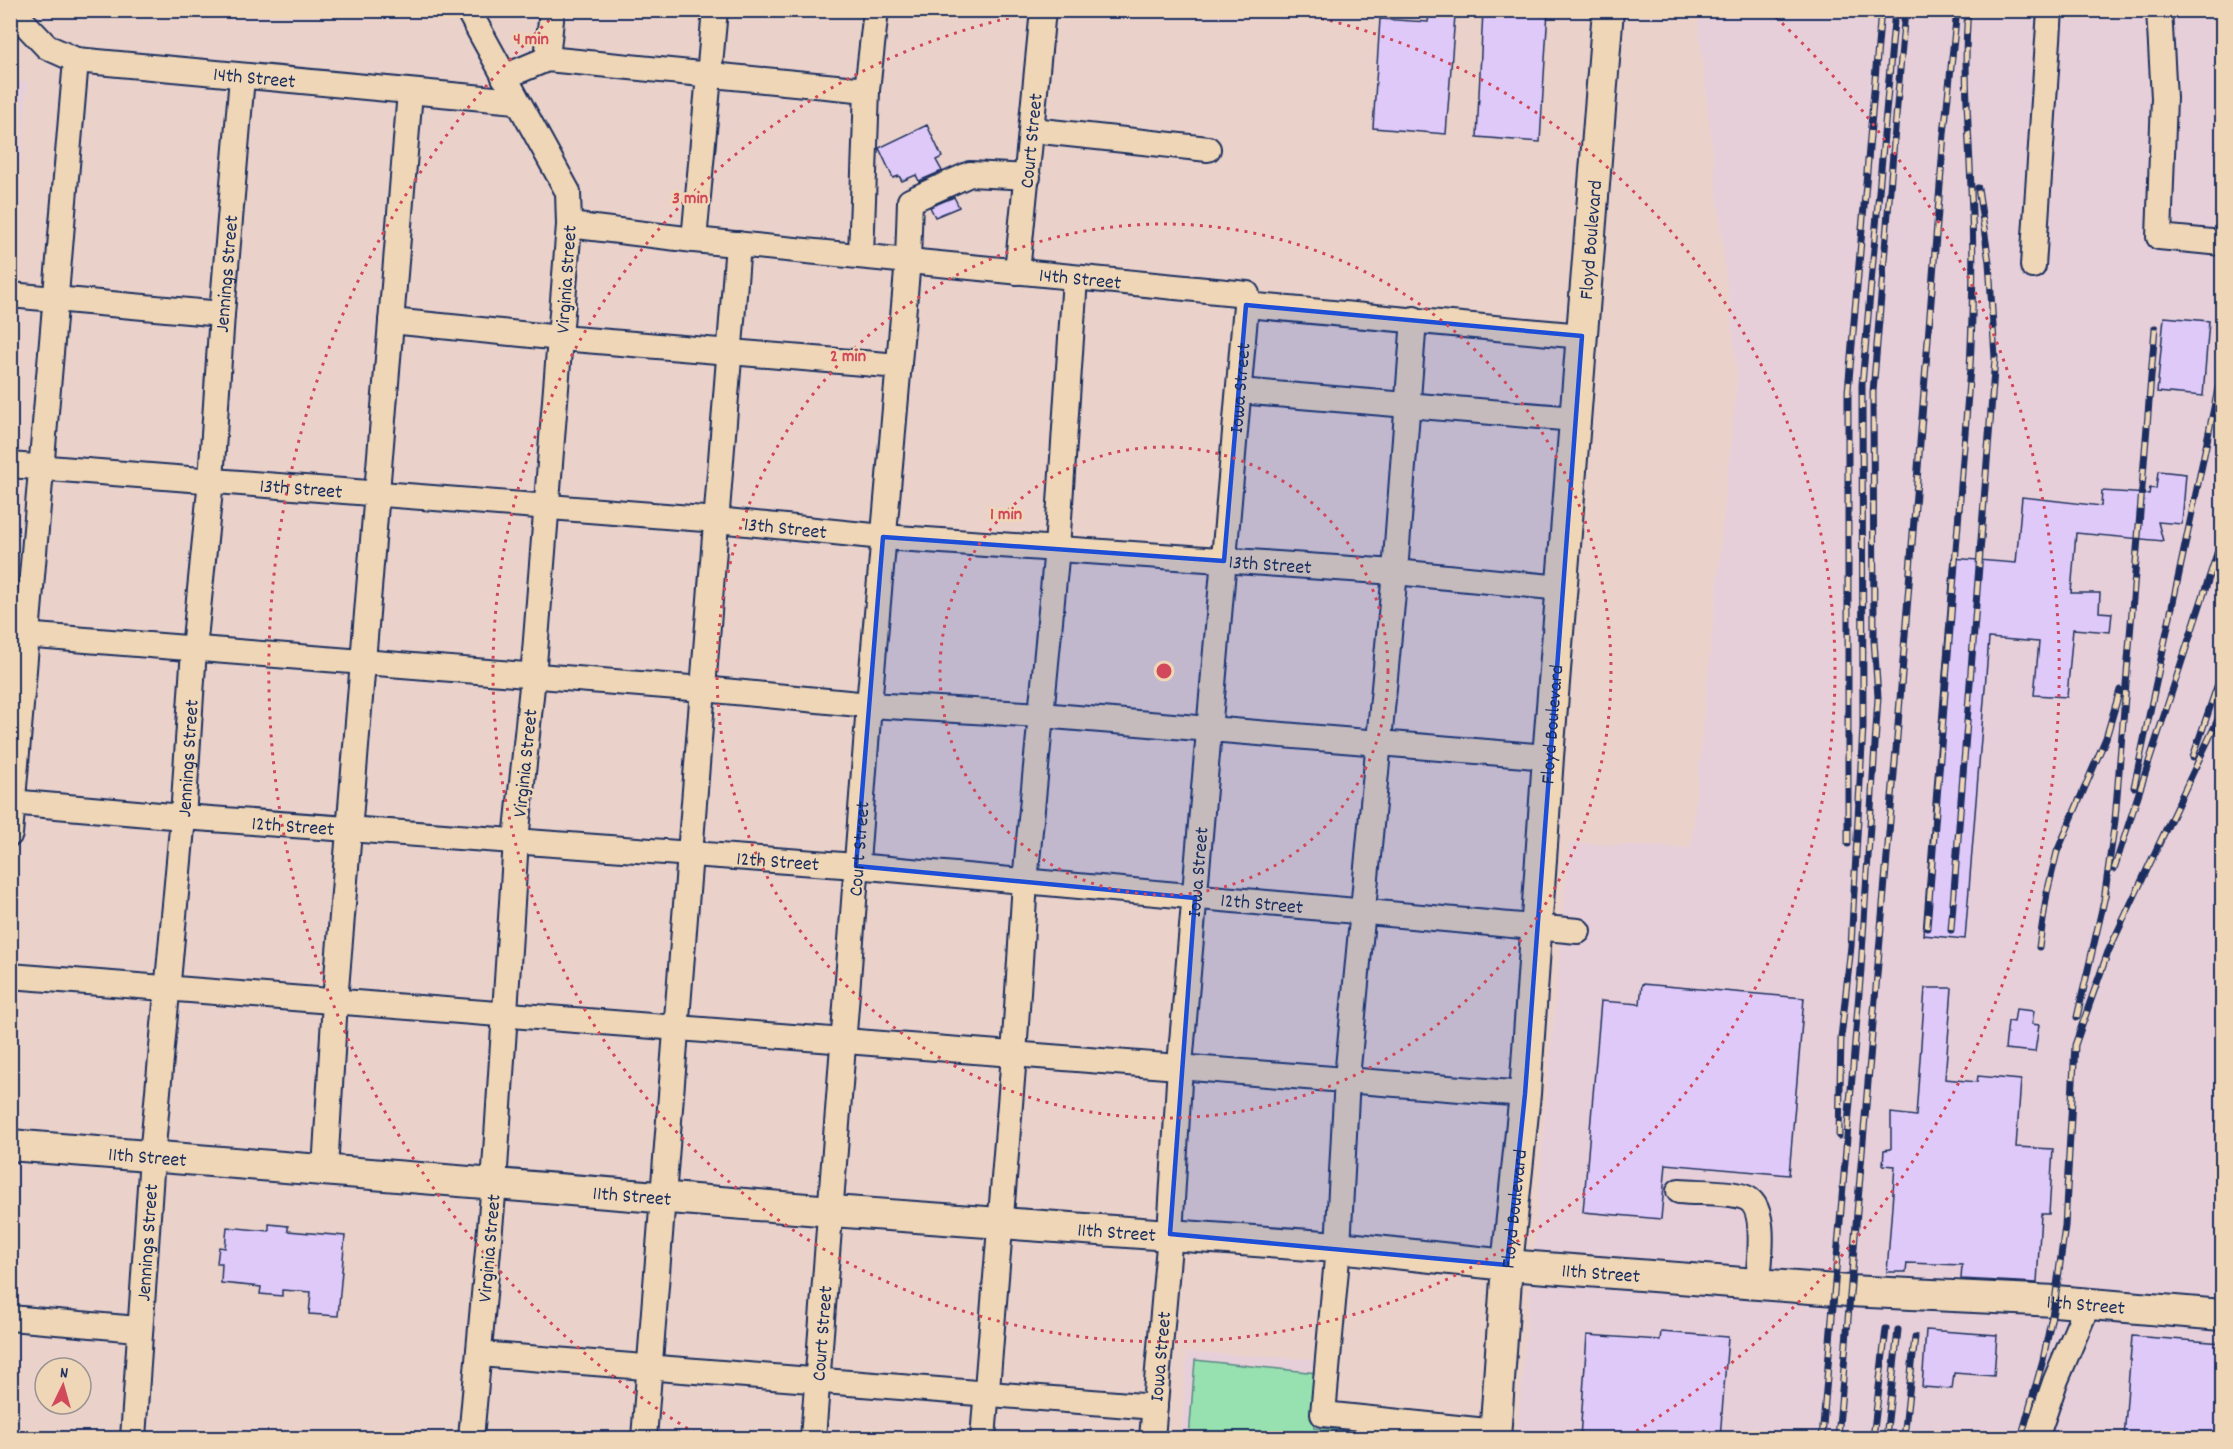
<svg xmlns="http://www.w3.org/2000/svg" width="2233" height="1449" viewBox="0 0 2233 1449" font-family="Dekko,sans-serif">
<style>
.built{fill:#e7cfd9}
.green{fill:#97e0af;stroke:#598886;stroke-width:1.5}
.building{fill:#dfc9f9;stroke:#1b2f5e;stroke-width:1.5}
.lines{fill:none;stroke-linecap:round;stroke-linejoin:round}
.minor-casing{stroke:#1b2f5e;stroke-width:28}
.major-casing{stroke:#1b2f5e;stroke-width:34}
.minor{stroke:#efd6b7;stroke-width:24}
.major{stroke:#efd6b7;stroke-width:30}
.rail-casing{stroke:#1b2f5e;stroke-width:7}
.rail{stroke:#efd6b7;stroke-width:4.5;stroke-dasharray:14;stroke-linecap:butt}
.marked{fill:#1d4ed8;fill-opacity:0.2;stroke:#1d4ed8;stroke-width:4.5;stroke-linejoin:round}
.ring{fill:none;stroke:#d1495b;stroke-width:3;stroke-dasharray:3 6}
.labels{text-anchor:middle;stroke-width:5;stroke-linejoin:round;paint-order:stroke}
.street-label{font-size:20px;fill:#1b2f5e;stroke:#efd6b7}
.centre{fill:#d1495b;stroke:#efd6b7;stroke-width:3}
.ring-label{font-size:18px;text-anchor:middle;font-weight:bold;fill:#d1495b;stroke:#efd6b7;stroke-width:5;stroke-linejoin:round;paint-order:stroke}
</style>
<rect width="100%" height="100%" fill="#ead2cb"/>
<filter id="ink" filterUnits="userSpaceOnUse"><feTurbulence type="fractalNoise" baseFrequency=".0167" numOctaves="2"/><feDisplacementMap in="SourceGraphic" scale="12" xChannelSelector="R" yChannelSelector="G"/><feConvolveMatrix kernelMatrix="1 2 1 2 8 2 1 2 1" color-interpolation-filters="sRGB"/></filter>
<g filter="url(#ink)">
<path class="built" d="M1697,11H2222V1438H1517L1569,843L1691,848L1737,376Z
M10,81L28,82L21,164L11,163Z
M1187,1352L1320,1360L1317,1420L1457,1438H1181Z"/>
<path class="green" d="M1195,1360L1317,1373L1314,1428L1434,1438H1189Z"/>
<path class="building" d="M1483,10H1548L1540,142L1477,137Z
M1429,14L1455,15L1446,134L1373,128L1380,19L1428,22Z
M927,125L942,157L936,160L942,171L919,181L916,175L902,181L899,176L893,178L879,148Z
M954,197L959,207L935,217L930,207Z
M2164,317L2209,321L2203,396L2157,392Z
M2158,471L2186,474L2182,524L2158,522L2163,541L2076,533L2071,593H2100L2099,612L2112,613L2110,632L2073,629L2067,697L2034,695L2039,642L1989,638L1965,939L1923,935L1952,558L2016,563L2022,497L2101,506L2102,491L2149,494L2150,488L2156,489Z
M1642,984L1804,998L1789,1175L1666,1164L1661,1219L1583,1212L1601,1001L1640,1004Z
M1925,988H1952L1945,1079L1977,1082L1978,1076L2021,1080L2016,1147L2053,1149L2049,1214H2041L2037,1283L1961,1279L1962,1265L1907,1263L1906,1272H1887L1895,1166L1883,1165L1884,1150L1891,1149V1113L1916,1116Z
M2016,1009L2034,1011L2032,1024L2039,1025L2035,1052L2005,1049L2008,1021L2014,1022Z
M269,1224L288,1226V1231L345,1236L338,1316L309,1314L311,1292L282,1290V1296L260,1294L261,1287L221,1283L222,1263H217L219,1247L225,1248L227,1227L269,1231Z
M1926,1330L1997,1335L1994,1376L1954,1373L1952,1389L1922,1387Z
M1661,1332L1728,1337L1720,1438H1580L1587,1335L1660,1340Z
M2132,1336L2223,1343V1438H2124Z"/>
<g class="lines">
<defs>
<g id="minor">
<path id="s1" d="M12,10L47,47L76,60L516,101"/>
<path d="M468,10L568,192L569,225L533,677L516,840L494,1184L471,1438"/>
<path d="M2159,10L2164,98L2159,237L2222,243"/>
<path d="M547,59L552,10"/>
<path d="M504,77L547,59L867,90"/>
<path d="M1032,130L1208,149"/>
<path id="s2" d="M569,225L694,240L1247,294L1246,305L1582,336"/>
<path d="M694,240L715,10"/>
<path d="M861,255L867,90L876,10"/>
<path d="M2033,266L2050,10"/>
<path id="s3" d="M1017,272L1043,10"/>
<path d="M10,295L222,314"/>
<path d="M1414,319L1395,572L1347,1078L1338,1247L1323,1414L1496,1432"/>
<path d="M391,321L561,338L899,366"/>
<path d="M1239,391L1575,419"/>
<path id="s4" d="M10,465L717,520L883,537L1395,572L1562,588"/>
<path d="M10,634L703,689L869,705L1041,715L1548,757"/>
<path id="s5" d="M10,802L183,817L856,866L1578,931"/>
<path d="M10,834L76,60"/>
<path d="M10,976L1525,1094"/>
<path d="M325,1170L335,1001L410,92"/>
<path d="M1679,1191C1699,1193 1725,1191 1744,1197C1769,1205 1759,1262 1758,1283"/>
<path d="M10,1318L138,1329"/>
<path d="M479,1354L1155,1407"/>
<path id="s6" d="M133,1438L152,1157L183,817L194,649L211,480L222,314L242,77"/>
<path d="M644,1438L738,244"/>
<path id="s7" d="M813,1438L869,705L908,260L910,201L970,174L1028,177"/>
<path d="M983,1438L1014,1055L1025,882L1057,548L1075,278"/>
<path id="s8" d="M1152,1438L1170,1234L1180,1065L1246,305"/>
<path d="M2036,1438L2055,1382L2088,1304"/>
</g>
<g id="major">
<path id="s9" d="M10,1145L832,1211L1338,1247L1507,1265L1849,1291L2055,1301L2222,1315"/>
<path id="s10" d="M1495,1438L1507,1265L1525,1094L1548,757L1608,10"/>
</g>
</defs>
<use href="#minor" class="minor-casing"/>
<use href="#major" class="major-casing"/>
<use href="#minor" class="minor"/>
<use href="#major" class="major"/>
<defs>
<path id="rail" d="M2193,757L2222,672
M2134,787L2222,370
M1848,844V391L1881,10
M2114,869L2222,538
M2104,900L2115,820L2155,328
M1927,928L1970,368C1973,308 1974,249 1971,189C1969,129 1963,71 1968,10
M1951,930L1995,358L1989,262L1978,188
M2039,947L2047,893L2057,852L2106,738L2120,690
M2077,1017L2106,892
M1839,1136L1841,1038L1851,946L1863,727L1862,385L1895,10
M1822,1438L1861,969L1878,697L1874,640L1873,392L1905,10
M1838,1438L1897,738L1944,134L1957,10
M1873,1438L1886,1329
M1886,1438L1898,1330
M1904,1438L1915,1337
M2021,1438L2043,1360L2055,1301L2065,1226L2075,1045L2108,952L2222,711"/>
</defs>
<use href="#rail" class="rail-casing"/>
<use href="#rail" class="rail"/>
</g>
</g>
<path class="marked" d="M1246,305L1582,336L1525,1094L1507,1265L1170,1234L1195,898L856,866L883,537L1224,561Z"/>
<g class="ring">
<circle cx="1164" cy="671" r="224"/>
<circle cx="1164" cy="671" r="447"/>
<path d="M1286 11A671 671 0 1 1 1042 11"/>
<path d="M703 1438A895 895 0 0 1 559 11M1769 11A895 895 0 0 1 1625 1438"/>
</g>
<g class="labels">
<g class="street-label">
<text dy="7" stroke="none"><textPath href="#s1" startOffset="262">14th Street</textPath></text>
<text dy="7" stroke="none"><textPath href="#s3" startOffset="132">Court Street</textPath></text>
<text dy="7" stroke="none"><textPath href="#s10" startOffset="1202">Floyd Boulevard</textPath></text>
<text dy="7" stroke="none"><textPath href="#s6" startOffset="1168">Jennings Street</textPath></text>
<text dy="7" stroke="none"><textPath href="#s2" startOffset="514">14th Street</textPath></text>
<text transform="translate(565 279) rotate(-86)" y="7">Virginia Street</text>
<text dy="7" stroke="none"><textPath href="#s8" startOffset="1054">Iowa Street</textPath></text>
<text dy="7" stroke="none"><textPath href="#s4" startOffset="292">13th Street</textPath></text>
<text dy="7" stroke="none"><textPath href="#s4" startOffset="778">13th Street</textPath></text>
<text dy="7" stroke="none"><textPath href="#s4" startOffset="1264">13th Street</textPath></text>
<text dy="7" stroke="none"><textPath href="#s10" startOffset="716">Floyd Boulevard</textPath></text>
<text dy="7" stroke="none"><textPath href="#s6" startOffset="682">Jennings Street</textPath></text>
<text transform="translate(524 763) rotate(-84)" y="7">Virginia Street</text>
<text dy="7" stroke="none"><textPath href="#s5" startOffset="284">12th Street</textPath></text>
<text dy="7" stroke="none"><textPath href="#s7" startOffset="591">Court Street</textPath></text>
<text dy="7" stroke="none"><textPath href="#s5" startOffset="770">12th Street</textPath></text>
<text dy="7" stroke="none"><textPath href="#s8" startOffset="568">Iowa Street</textPath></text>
<text dy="7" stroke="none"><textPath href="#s5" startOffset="1256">12th Street</textPath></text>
<text dy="7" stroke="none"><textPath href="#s9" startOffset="138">11th Street</textPath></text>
<text dy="7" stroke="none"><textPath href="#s9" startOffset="624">11th Street</textPath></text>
<text dy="7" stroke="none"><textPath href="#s10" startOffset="230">Floyd Boulevard</textPath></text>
<text dy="7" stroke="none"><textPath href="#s9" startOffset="1110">11th Street</textPath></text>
<text dy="7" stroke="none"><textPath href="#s6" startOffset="196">Jennings Street</textPath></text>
<text transform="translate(488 1248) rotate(-85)" y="7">Virginia Street</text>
<text dy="7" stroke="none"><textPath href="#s9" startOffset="1596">11th Street</textPath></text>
<text dy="7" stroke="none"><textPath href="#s9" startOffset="2082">11th Street</textPath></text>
<text dy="7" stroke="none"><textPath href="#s7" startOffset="105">Court Street</textPath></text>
<text dy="7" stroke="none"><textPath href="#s8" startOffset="82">Iowa Street</textPath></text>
</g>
</g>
<circle cx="1164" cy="671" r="9" class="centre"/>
<g class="ring-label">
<text x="531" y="44">4 min</text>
<text x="690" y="203">3 min</text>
<text x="848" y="361">2 min</text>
<text x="1006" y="519">1 min</text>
</g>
<rect width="2233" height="1449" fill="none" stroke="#efd6b7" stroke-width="36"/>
<rect x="18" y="18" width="2197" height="1413" fill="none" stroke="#1b2f5e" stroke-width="2" filter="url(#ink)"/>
<g transform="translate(63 1386) rotate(5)"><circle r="28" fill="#efd6b7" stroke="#9a9393" stroke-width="1.5"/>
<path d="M0-4.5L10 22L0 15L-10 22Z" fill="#d1495b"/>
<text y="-9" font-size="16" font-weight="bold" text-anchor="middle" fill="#1b2f5e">N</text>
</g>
</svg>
